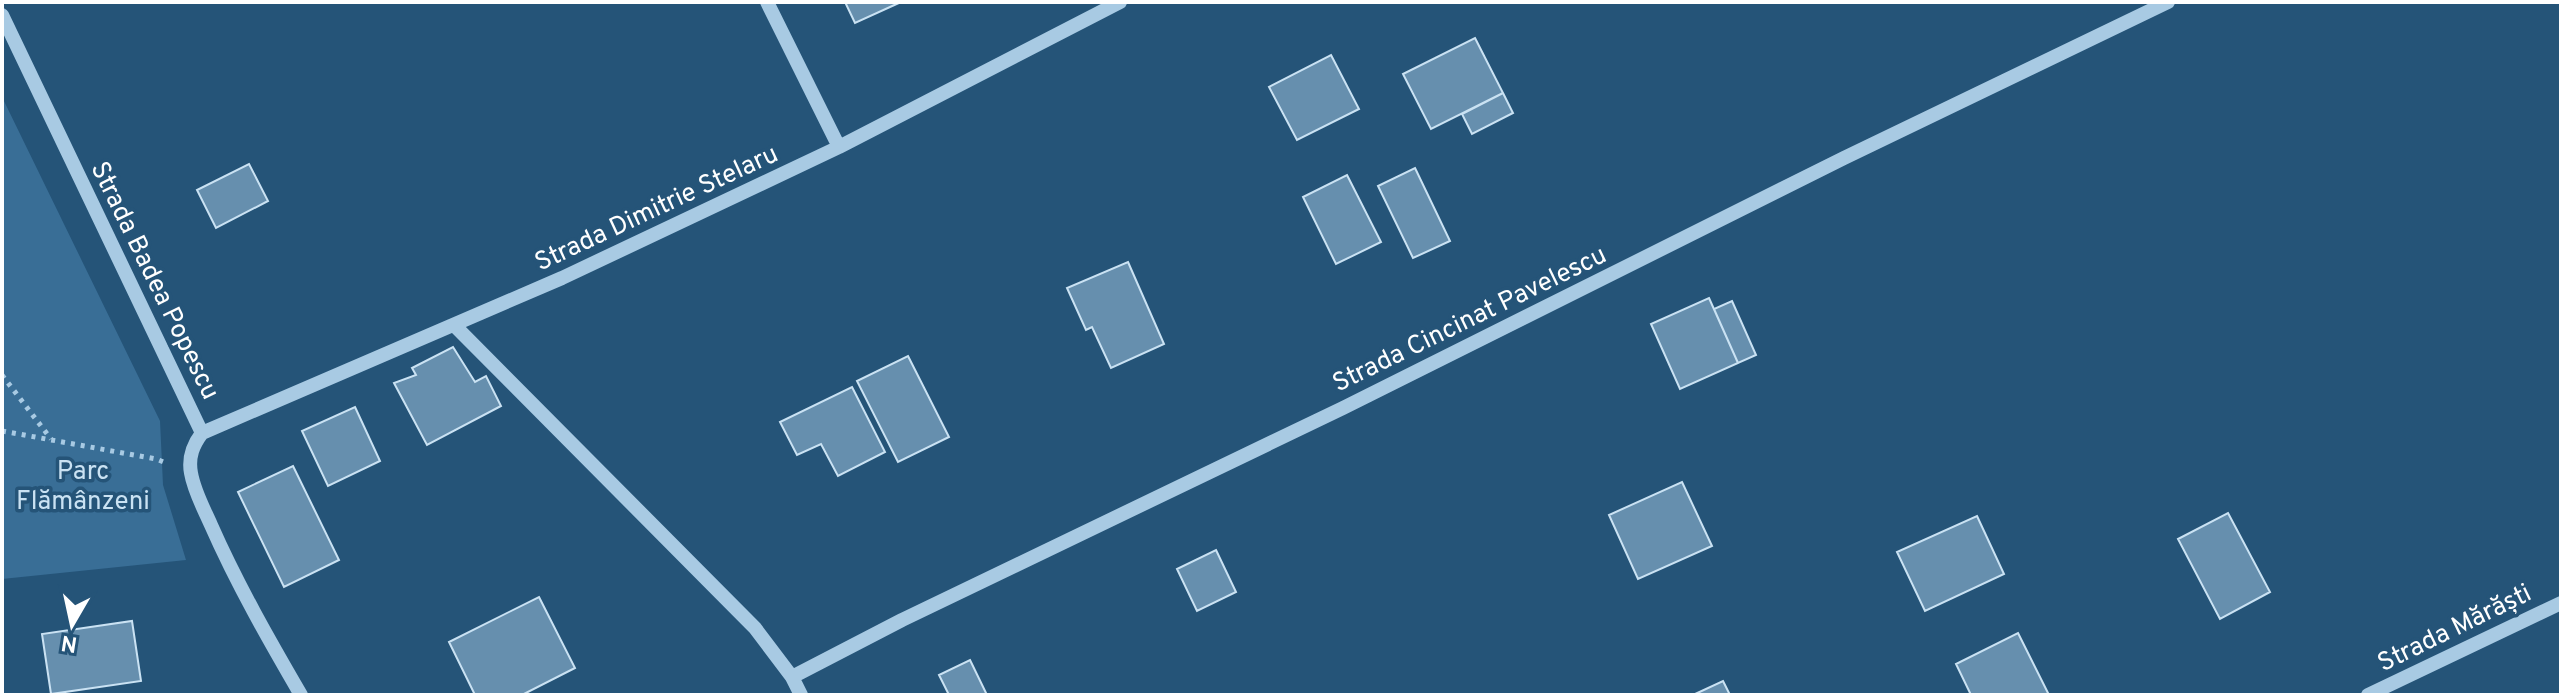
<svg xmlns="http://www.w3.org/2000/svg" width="2563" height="697" viewBox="0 0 2563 697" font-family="Overpass,sans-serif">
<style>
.green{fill:#396e96}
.building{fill:#668fae;stroke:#cae2f3;stroke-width:2}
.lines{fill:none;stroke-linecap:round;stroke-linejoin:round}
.path{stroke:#a8cae3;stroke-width:5;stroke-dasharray:4 6;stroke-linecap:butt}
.minor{stroke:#a8cae3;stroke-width:14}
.labels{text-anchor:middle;stroke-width:7;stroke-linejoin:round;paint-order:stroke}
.street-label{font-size:26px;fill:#fff;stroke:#255478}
.park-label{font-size:26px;fill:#cae2f3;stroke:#255478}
</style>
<rect width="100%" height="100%" fill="#255478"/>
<path class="green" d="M2,97L160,421L163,485L186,560L2,579Z"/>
<path class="building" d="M845,2H901L855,23Z
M1475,38L1503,93L1431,129L1403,74Z
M1331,55L1359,109L1297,140L1269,87Z
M1503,93L1513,113L1472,134L1462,114Z
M249,164L268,201L216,228L197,190Z
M1415,168L1450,241L1413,258L1378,186Z
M1347,175L1381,242L1336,264L1303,197Z
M1128,262L1164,344L1111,368L1092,327L1086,330L1067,288Z
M1709,298L1738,363L1680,389L1651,324Z
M1732,301L1756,355L1738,363L1714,309Z
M453,347L475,382L486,376L501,406L427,445L394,383L416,375L412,368Z
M908,356L949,437L898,462L857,381Z
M852,387L885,452L838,476L821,444L797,455L780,422Z
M355,407L380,461L328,486L302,431Z
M293,466L339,560L284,587L238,492Z
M1682,482L1712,546L1638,579L1609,515Z
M2228,513L2270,592L2220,619L2178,539Z
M1977,516L2004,574L1925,611L1897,552Z
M1216,550L1236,592L1197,611L1177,569Z
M539,597L575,668L522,695H475L449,642Z
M132,621L141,681L51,694L42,634Z
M2018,633L2049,695H1971L1956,664Z
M970,660L987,695H949L939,675Z
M1723,681L1730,695H1693Z"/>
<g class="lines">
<path class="path" d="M2,375L51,439
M2,431L156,459L166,463"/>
<path class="minor" d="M767,2L839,147
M2,15L202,433
M455,326L755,628L792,677L801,695
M202,433L562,278L839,147L1120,2
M202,433C193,445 188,457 191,473C194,491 204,509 211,525C237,584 269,640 301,695
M792,677L902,620L1343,408L1844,158L2168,2
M2368,695L2561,603"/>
</g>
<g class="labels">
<g class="street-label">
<text transform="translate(656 207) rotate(-25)" y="9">Strada Dimitrie Stelaru</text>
<text transform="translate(156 280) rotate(64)" y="9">Strada Badea Popescu</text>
<text transform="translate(1469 318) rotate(-26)" y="9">Strada Cincinat Pavelescu</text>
<text transform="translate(2454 627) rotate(-26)" y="9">Strada Mărăști</text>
</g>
<g class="park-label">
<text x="83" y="479">Parc<tspan x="83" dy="30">Flămânzeni</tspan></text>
</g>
</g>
<rect width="2563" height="697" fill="none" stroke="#ffffff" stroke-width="8"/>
<g transform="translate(72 625) rotate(189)" stroke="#255478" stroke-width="6" paint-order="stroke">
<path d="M0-6L14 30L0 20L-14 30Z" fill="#ffffff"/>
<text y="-12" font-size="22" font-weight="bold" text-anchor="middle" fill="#ffffff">N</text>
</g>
</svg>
